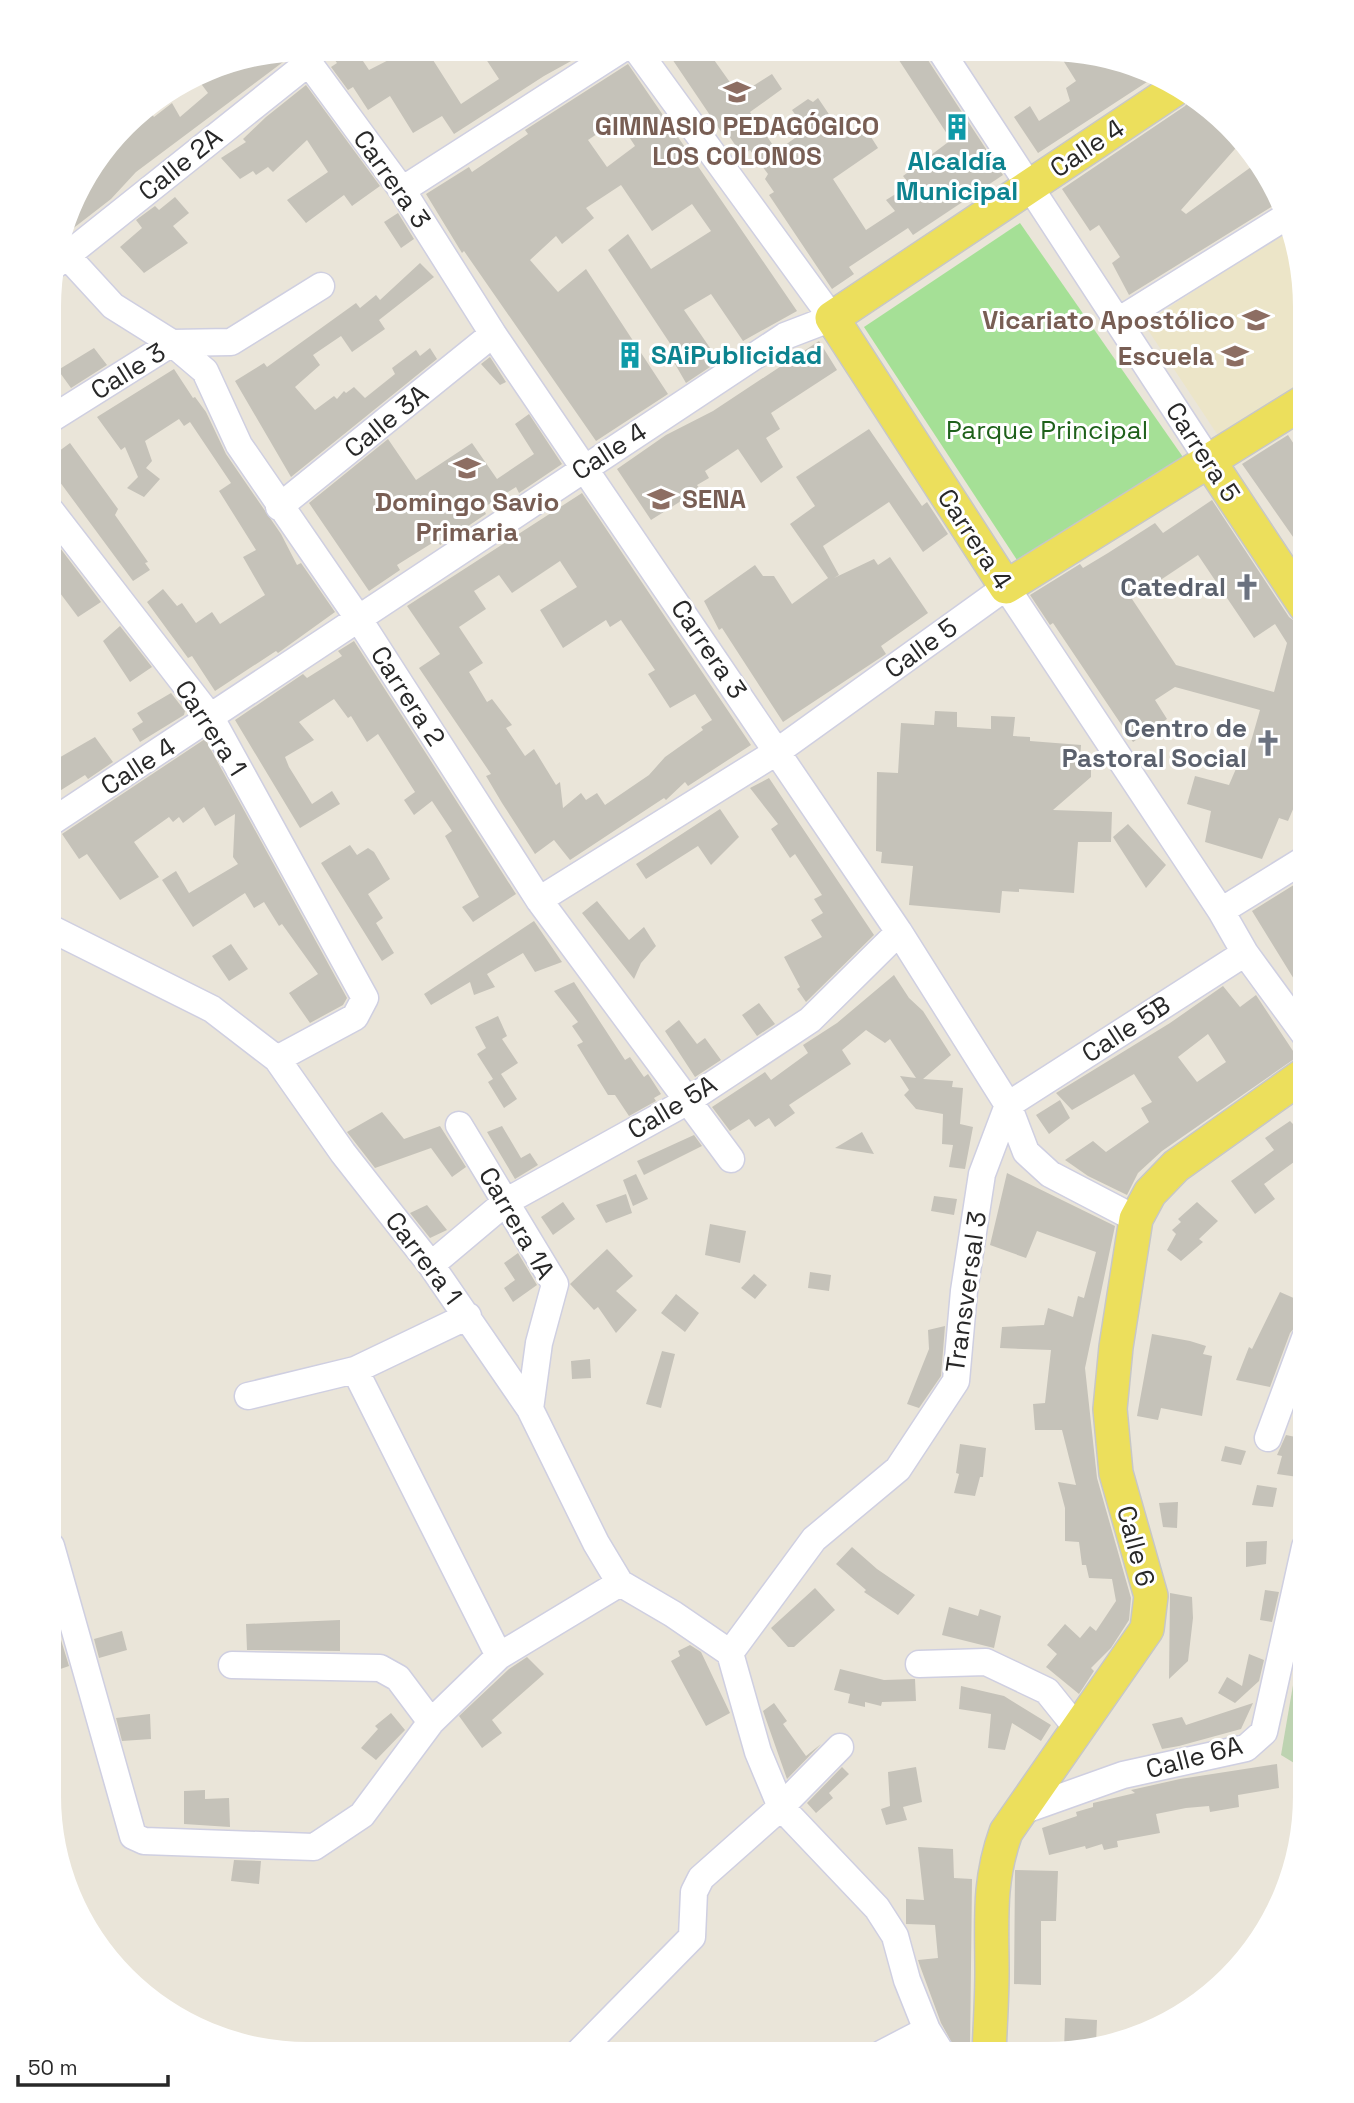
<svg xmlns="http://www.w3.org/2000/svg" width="1354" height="2103" viewBox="0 0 1354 2103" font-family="'Space Grotesk',sans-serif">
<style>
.education{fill:#ece5c8}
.green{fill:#a5e096}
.cemetery{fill:#bdd3b1}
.building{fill:#c5c2b9;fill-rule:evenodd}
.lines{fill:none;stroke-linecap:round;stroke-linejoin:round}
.minor-casing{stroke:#cfcfe1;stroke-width:29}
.major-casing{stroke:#c7c7c7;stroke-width:36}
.minor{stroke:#fff;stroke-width:26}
.major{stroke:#ecdf5c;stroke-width:33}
.labels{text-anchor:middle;stroke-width:6;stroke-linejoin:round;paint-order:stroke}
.education-label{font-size:26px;font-weight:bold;fill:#785e54;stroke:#fff}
.street-label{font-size:26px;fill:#282828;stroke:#fff}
.culture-label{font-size:26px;font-weight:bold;fill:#0d838f;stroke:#fff}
.park-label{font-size:26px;fill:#1f611b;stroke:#fff}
.worship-label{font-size:26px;font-weight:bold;fill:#5b616d;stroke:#fff;text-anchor:end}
</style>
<rect width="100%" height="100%" fill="#eae5d9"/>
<path class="education" d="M1289,228L1305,308V389L1221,440L1144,324Z"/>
<path class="green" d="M1020,223L1185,460L1017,560L864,327Z"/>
<path class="cemetery" d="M1304,1621V1769L1281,1755Z"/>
<path class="building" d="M327,49H355L369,70L410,49H426L461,104L499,79L480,50H591L544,76L454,134L442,116L413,133L390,96L368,110L353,87L348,90L331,67L337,63Z
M666,50H707L739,95L772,74L782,89L750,112L777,151L806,130L792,110L808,99L813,102L818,98L845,138L864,126L878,148L833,179L866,230L895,211L886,200L910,185L903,176L951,140L893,51H922L1003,175L913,235L908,228L849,267L854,274L832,289L769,195L774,192L765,179L768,174L750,150L742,155L725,130L722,133Z
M1070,51H1081L1150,80L1038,153L1014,117L1030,106L1039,121L1070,101L1066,88L1076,81L1061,57Z
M285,54L287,59L136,172L111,199L62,237L76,193L130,123L132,126L151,113L154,117L172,103L180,117L208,93L196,77L209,69Z
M628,64L797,311L743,341L711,294L684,310L719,361L686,383L675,364L681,360L608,250L628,234L651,269L711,231L692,204L652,231L621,185L586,208L594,218L562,244L556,236L530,260L558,292L586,269L668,394L596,441L464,251L462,253L426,194L469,167L472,172L528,134L525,130ZM618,120L635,146L607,167L588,140Z
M306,85L380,186L352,206L344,195L306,223L287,200L328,172L307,140L273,172L268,167L256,175L253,171L240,179L221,158L246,142L243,139L266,117Z
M1192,97L1204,102L1242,141L1181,210L1186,214L1258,162L1281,201L1129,295L1112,263L1120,257L1099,225L1090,231L1062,189L1185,106Z
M175,197L189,213L173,226L188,243L144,273L120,247L142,228L136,220L155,206L159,210Z
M398,213L414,239L401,248L384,222Z
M420,263L434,277L379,320L385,329L352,352L341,336L313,355L320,365L295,387L315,410L334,396L337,399L344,391L346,393L354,387L365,398L395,374L392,368L416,350L420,356L430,348L437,359L291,477L235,381L264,363L267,367L356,303L360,308L376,295L380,300Z
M819,341L837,370L771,413L780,429L766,438L783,467L761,483L738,449L705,471L709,478L697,485L700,489L651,520L617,469L666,435L713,411Z
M94,348L107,365L71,388L58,370Z
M490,357L506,382L500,385L481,364Z
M174,369L193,398L195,397L206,412L226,454L281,534L297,565L301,563L335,612L278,653L276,651L215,691L192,656L188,658L147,602L163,589L177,606L182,603L196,623L212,612L220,624L265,595L243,557L256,550L219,491L231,483L190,422L184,426L179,419L145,441L152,461L146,468L160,479L144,497L127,488L138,477L125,447L121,450L97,417Z
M529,414L562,464L519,493L516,487L483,508L486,514L440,545L437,540L397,565L400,570L369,591L309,503L388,439L416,480L472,443L497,479L534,454L515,424Z
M869,429L922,506L927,502L948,534L923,552L889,502L823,546L839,575L834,578L874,559L878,565L890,557L928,613L881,646L886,654L783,722L722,628L719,630L704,601L755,565L763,576H774L792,604L828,578L790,524L815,506L796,477Z
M1288,435L1305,461V554L1242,464Z
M70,443L118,509L115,515L148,562L145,563L150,570L133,581L51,470V457Z
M582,493L751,745L688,786L685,782L666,800L664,798L570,860L554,840L535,854L502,803L486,776L491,774L419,668L440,654L407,606ZM560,561L577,587L540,610L563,648L606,620L610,627L621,620L655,670L648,674L670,708L695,694L712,720L701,727L703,730L665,757L649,775L605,805L597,793L586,800L581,793L563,808L560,782L556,785L534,749L525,756L506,728L512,725L492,699L487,702L469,672L483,663L459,627L486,609L474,591L499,575L512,593Z
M1212,500L1289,617L1305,629V802L1297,800L1288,821L1279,818L1262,859L1205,842L1211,811L1187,804L1195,776L1229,785L1238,764L1244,766L1260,710L1175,687L1155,700L1167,719L1133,742L1053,623L1050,625L1030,595L1080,564L1083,568L1108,553L1155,523L1163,533ZM1198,555L1254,638L1275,624L1287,643L1274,692L1176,665L1132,599Z
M51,536L101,602L78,617L60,593L51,599Z
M120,626L152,667L130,682L103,641Z
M354,641L516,894L473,922L462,907L479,897L445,836L452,831L432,801L414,815L404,800L415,792L378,734L367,742L351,716L348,718L334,699L299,722L314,740L285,757L289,767L312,804L332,791L340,804L300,828L235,720L303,674L307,678L342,656L338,651Z
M171,693L185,711L184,715L140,742L132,729L143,722L137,713Z
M935,711L957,712V727L991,729V716L1015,717L1013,736L1030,737V741L1081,745L1080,760L1091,762V777L1053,810L1112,812L1111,842H1078L1074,893L1019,889V892L1002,891L1000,913L909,905L913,866L881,863L882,852L876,851L877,772L898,773L901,723L934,725Z
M95,737L113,762L88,779L85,775L58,792L50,780V763Z
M205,739L347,998L343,1005L310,1023L289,993L318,974L282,924L279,926L264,902L254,908L245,893L193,927L162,880L176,871L189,893L238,864L233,857L235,814L215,826L204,807L183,823L179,817L173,822L169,817L134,842L159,877L120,900L87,854L79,859L62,834Z
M769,778L874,935L806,1002L797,989L800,987L784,957L822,937L811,920L823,913L814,899L822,895L795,854L790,858L771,829L778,824L750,788Z
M720,809L739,837L711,865L698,846L646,879L636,864Z
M1128,824L1166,865L1146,888L1113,837Z
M350,845L357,855L368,848L374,852L390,879L368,894L383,918L376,923L394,953L382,961L321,863Z
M1305,878V997L1252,911Z
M597,901L629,940L644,927L656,946L641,963L634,979L582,913Z
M534,921L562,962L535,972L523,953L487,974L495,987L474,995L470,982L431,1005L424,994Z
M231,944L248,969L229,981L212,956Z
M894,975L909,998L923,1011L951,1055L923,1079L953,1081L952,1087L963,1088L960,1124L973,1127L965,1169L949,1167L953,1145L942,1144L943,1114L916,1109L904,1095L909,1090L900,1076L916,1078L890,1039L885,1043L866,1030L842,1050L851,1064L789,1105L795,1113L775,1127L769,1118L755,1127L749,1119L730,1131L712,1107L765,1072L771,1080L808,1053L803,1045L837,1023Z
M574,982L625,1060L630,1057L644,1077L648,1074L661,1094L654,1098L656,1101L629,1116L615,1095H608L577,1045L583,1042L572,1026L578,1022L554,991Z
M1223,986L1240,1007L1256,995L1297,1057L1162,1151L1138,1173L1127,1195L1088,1176L1065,1160L1093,1141L1106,1152L1149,1122L1141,1108L1152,1102L1134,1074L1072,1110L1056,1093L1170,1023ZM1208,1034L1226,1062L1197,1082L1178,1057Z
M759,1003L775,1024L757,1036L742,1015Z
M498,1016L507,1036L502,1039L518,1063L501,1074L517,1099L504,1108L488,1082L493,1079L477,1054L486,1048L475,1027Z
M679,1020L697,1044L705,1038L721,1060L695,1077L665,1031Z
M1060,1100L1070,1118L1049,1134L1036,1115Z
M382,1112L404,1139L440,1126L466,1167L452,1177L431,1148L375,1168L347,1132Z
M1305,1116V1154L1264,1184L1275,1199L1255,1214L1231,1181L1274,1150L1265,1138L1290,1121L1293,1124Z
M502,1126L521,1158L530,1153L538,1165L515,1179L487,1132Z
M862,1132L874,1154L835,1148Z
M694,1135L702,1146L644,1175L637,1161Z
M1007,1173L1115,1226L1085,1368L1097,1478L1131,1598L1129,1620L1111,1648L1091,1668L1094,1671L1079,1694L1046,1667L1057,1654L1047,1645L1065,1624L1080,1638L1090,1626L1096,1631L1116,1601L1112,1579L1089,1578L1086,1565H1082L1079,1542L1065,1541V1508L1058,1482L1076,1485L1062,1430H1035L1033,1404L1045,1403L1051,1350L1000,1348L1002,1327L1044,1325L1048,1308L1073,1317L1078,1296L1084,1298L1096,1252L1037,1231L1026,1258L990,1245Z
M636,1174L648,1199L633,1206L623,1180Z
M626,1194L632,1213L606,1223L596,1205Z
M934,1196L957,1199L954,1215L931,1211Z
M563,1202L575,1219L553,1235L541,1217Z
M1197,1202L1218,1221L1199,1239L1203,1242L1181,1261L1167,1250L1176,1234L1172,1230L1181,1222L1178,1219Z
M427,1205L447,1230L430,1238L410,1213Z
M710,1224L746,1231L740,1263L705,1255Z
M607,1249L633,1276L616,1291L637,1310L616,1333L598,1307L594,1310L570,1284Z
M518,1253L537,1285L513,1302L504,1288L515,1280L504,1263Z
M810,1272L831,1275L829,1291L808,1288Z
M754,1274L767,1285L755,1299L741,1288Z
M1280,1292L1305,1303V1323L1296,1326L1290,1333L1270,1387L1236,1380L1249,1347L1252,1349Z
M676,1294L699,1313L685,1332L661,1313Z
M945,1326L941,1376L919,1408L907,1404L929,1349L928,1330Z
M1152,1334L1190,1341L1206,1346L1203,1354L1212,1356L1202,1416L1161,1408L1158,1420L1137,1416Z
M662,1351L675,1354L661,1408L646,1404Z
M590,1359L591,1378L572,1379L571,1361Z
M1286,1435L1305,1439V1457L1298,1477L1277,1474L1282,1456L1277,1455Z
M960,1444L986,1448L983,1477H980L975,1496L954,1493L959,1474L956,1473Z
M1225,1446L1246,1451L1241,1465L1221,1461Z
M1257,1485L1277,1488L1273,1507L1252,1505Z
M1178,1502L1177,1528L1163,1527L1159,1503Z
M1267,1541L1266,1564L1246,1567V1542Z
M852,1547L877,1569L915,1595L898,1615L864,1592L866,1590L836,1564Z
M815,1588L835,1610L794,1647H788L771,1628Z
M1265,1590L1279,1592L1272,1622L1260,1620Z
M1170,1593L1192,1597L1193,1618L1188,1661L1169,1679Z
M949,1607L978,1616L980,1609L1001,1616L994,1648L942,1635Z
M340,1620V1651L247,1650L246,1624Z
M122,1631L127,1650L99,1658L94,1639Z
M61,1640L69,1666L49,1673V1644Z
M690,1645L701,1652L730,1713L706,1726L671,1661L680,1656L678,1651Z
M1249,1654L1264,1660L1259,1681L1235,1703L1218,1693L1227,1677L1242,1686Z
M527,1657L544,1674L492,1720L502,1733L482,1748L459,1716L509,1669Z
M840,1669L884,1680L915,1679L916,1701L882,1702L881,1706L865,1702V1707L848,1703L850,1694L834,1690Z
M961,1686L1004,1696L1051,1725L1041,1741L1012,1723L1005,1750L988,1748L991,1714L959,1709Z
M774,1703L787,1721L783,1724L806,1756L821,1744L787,1779L763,1711Z
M1253,1703L1241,1729L1179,1746L1162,1749L1152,1724L1182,1717L1186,1725Z
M391,1713L405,1730L376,1760L361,1748L378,1729L375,1726Z
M150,1714L151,1739L122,1741L116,1718Z
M1277,1764L1279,1788L1238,1795L1239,1807L1210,1812L1209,1806L1186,1808L1156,1814L1160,1833L1117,1841L1118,1847L1104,1850L1102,1844L1086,1849L1085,1846L1049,1855L1042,1828L1077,1816L1076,1812L1093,1807V1803L1135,1793L1131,1790L1180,1779Z
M842,1767L849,1774L829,1793L833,1798L816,1813L807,1803Z
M916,1767L922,1802L903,1807L907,1820L886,1825L881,1809L890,1806L888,1772Z
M205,1790V1799L229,1798L230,1827L184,1824V1791Z
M918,1847L953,1849L954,1878L972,1879L970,2054L957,2052L941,2023L920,1966L918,1960L938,1958L935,1925L906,1924V1899L924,1900Z
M234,1860L261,1861L259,1884L231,1881Z
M1015,1870L1058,1871L1056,1921H1041V1985L1014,1984Z
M1065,2018L1097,2020L1096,2044L1064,2051Z"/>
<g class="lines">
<defs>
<path id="minor" d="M300,51L402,190L493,334L899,932L1008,1105L1026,1152L1050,1174L1136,1219
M941,51L1209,461
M402,190L620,50
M67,256L113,306L172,343L205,371L239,445L358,618L539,900L731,1159
M55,265L308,63
M1118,321L1287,216
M51,419L172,343L231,342L321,286
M279,507L493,334
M51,511L211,718L365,998L355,1017L277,1059
M50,823L785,336L832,318L637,50
M539,900L778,751L1006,587L1221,911L1245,953L1305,1035
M1221,911L1305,859
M50,928L212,1009L277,1059L343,1153L431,1265L530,1409L596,1543L620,1583L673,1614L730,1653
M459,1125L555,1284L539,1343L530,1409
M431,1265L507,1201L686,1102L810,1020L899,932
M355,1370L499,1656
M248,1396L355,1370L468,1316
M1268,1438L1305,1338
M51,1546L133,1836L144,1841L314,1847L362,1815L431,1722L499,1656L620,1583
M730,1653L814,1539L898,1469L956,1381L964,1291L982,1174L1008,1105L1245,953
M730,1653L758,1752L781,1807L877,1908L895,1936L907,1980L927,2030L942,2054
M919,1664L986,1662L1047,1691L1076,1727
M232,1665L380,1668L398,1678L431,1722
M1022,1811L1123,1775L1246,1748L1264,1732L1305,1547
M578,2053L692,1937L694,1892L701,1878L781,1807L840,1747
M881,2054L927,2030"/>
<path id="major" d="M1174,90L832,318L1006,587L1305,401
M1209,461L1305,606
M989,2054C990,2027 992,1999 992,1972C992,1920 988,1882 1006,1832L1147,1629L1151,1596L1116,1473L1110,1409L1116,1347L1136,1219L1150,1193L1176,1166L1305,1074"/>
</defs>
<use href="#minor" class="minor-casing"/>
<use href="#major" class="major-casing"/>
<use href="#minor" class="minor"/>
<use href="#major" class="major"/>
</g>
<defs>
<symbol id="school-bare" viewBox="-9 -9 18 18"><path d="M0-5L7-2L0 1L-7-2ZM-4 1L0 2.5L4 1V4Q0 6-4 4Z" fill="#8d6e63" stroke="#fff" stroke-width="2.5" paint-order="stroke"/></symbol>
<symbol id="building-bare" viewBox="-9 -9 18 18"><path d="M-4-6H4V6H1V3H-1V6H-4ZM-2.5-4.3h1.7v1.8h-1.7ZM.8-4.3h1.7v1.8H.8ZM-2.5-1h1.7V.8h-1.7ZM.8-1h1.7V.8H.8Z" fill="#0f9aa8" stroke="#fff" stroke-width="2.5" paint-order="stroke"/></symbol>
<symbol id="university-bare" viewBox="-9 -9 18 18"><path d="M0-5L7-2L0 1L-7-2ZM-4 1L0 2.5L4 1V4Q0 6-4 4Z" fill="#8d6e63" stroke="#fff" stroke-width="2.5" paint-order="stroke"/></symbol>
<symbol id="church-bare" viewBox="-9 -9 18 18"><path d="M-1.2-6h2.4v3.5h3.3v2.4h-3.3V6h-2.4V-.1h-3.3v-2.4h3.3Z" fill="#6b7280" stroke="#fff" stroke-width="2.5" paint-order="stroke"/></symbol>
</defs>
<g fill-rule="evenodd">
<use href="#school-bare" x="718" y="73" width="38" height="38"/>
<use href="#building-bare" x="938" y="108" width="38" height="38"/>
<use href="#school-bare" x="1237" y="301" width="38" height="38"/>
<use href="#building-bare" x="611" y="336" width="38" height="38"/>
<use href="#school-bare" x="1216" y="337" width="38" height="38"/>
<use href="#school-bare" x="448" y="449" width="38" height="38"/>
<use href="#university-bare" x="642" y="480" width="38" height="38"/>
<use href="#church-bare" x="1228" y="568" width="38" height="38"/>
<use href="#church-bare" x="1249" y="724" width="38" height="38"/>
</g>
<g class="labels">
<g class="education-label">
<text x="737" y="135">GIMNASIO PEDAGÓGICO<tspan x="737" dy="30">LOS COLONOS</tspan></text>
<text x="1235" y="329" text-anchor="end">Vicariato Apostólico</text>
<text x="1214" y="365" text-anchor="end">Escuela</text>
<text x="682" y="508" text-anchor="start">SENA</text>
<text x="467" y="511">Domingo Savio<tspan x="467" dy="30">Primaria</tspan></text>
</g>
<g class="street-label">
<text transform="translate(1087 148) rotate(-34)" y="9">Calle 4</text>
<text transform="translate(180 164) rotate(-39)" y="9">Calle 2A</text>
<text transform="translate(392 179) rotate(55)" y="9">Carrera 3</text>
<text transform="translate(128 371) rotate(-32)" y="9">Calle 3</text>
<text transform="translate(386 421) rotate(-39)" y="9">Calle 3A</text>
<text transform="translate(609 451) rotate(-33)" y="9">Calle 4</text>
<text transform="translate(1203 452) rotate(57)" y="9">Carrera 5</text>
<text transform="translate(975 539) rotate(57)" y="9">Carrera 4</text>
<text transform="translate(921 648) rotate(-36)" y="9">Calle 5</text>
<text transform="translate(709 649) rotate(56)" y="9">Carrera 3</text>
<text transform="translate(408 696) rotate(57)" y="9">Carrera 2</text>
<text transform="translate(211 728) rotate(57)" y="9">Carrera 1</text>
<text transform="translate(138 766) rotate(-33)" y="9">Calle 4</text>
<text transform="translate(1126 1029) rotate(-33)" y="9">Calle 5B</text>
<text transform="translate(672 1107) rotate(-31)" y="9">Calle 5A</text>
<text transform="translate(517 1223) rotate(60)" y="9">Carrera 1A</text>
<text transform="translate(424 1258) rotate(53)" y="9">Carrera 1</text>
<text transform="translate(966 1292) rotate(-82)" y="9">Transversal 3</text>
<text transform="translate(1136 1546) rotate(75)" y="9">Calle 6</text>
<text transform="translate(1194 1757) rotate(-15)" y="9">Calle 6A</text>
</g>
<g class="culture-label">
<text x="957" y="170">Alcaldía<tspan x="957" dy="30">Municipal</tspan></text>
<text x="651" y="364" text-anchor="start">SAiPublicidad</text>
</g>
<g class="park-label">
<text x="1047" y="439">Parque Principal</text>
</g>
<g class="worship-label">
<text x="1226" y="596">Catedral</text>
<text x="1247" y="737">Centro de<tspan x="1247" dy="30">Pastoral Social</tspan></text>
</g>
</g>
<path d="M0 0H1354V2103H0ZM307 61H1047A246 246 0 0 1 1293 307V1796A246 246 0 0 1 1047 2042H307A246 246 0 0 1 61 1796V307A246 246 0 0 1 307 61Z" fill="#fff" fill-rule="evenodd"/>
<path d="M18 2075v10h150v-10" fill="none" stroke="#282828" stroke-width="3.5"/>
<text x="28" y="2075" font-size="21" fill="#282828" stroke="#ffffff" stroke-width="5" paint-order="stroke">50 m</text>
</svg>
